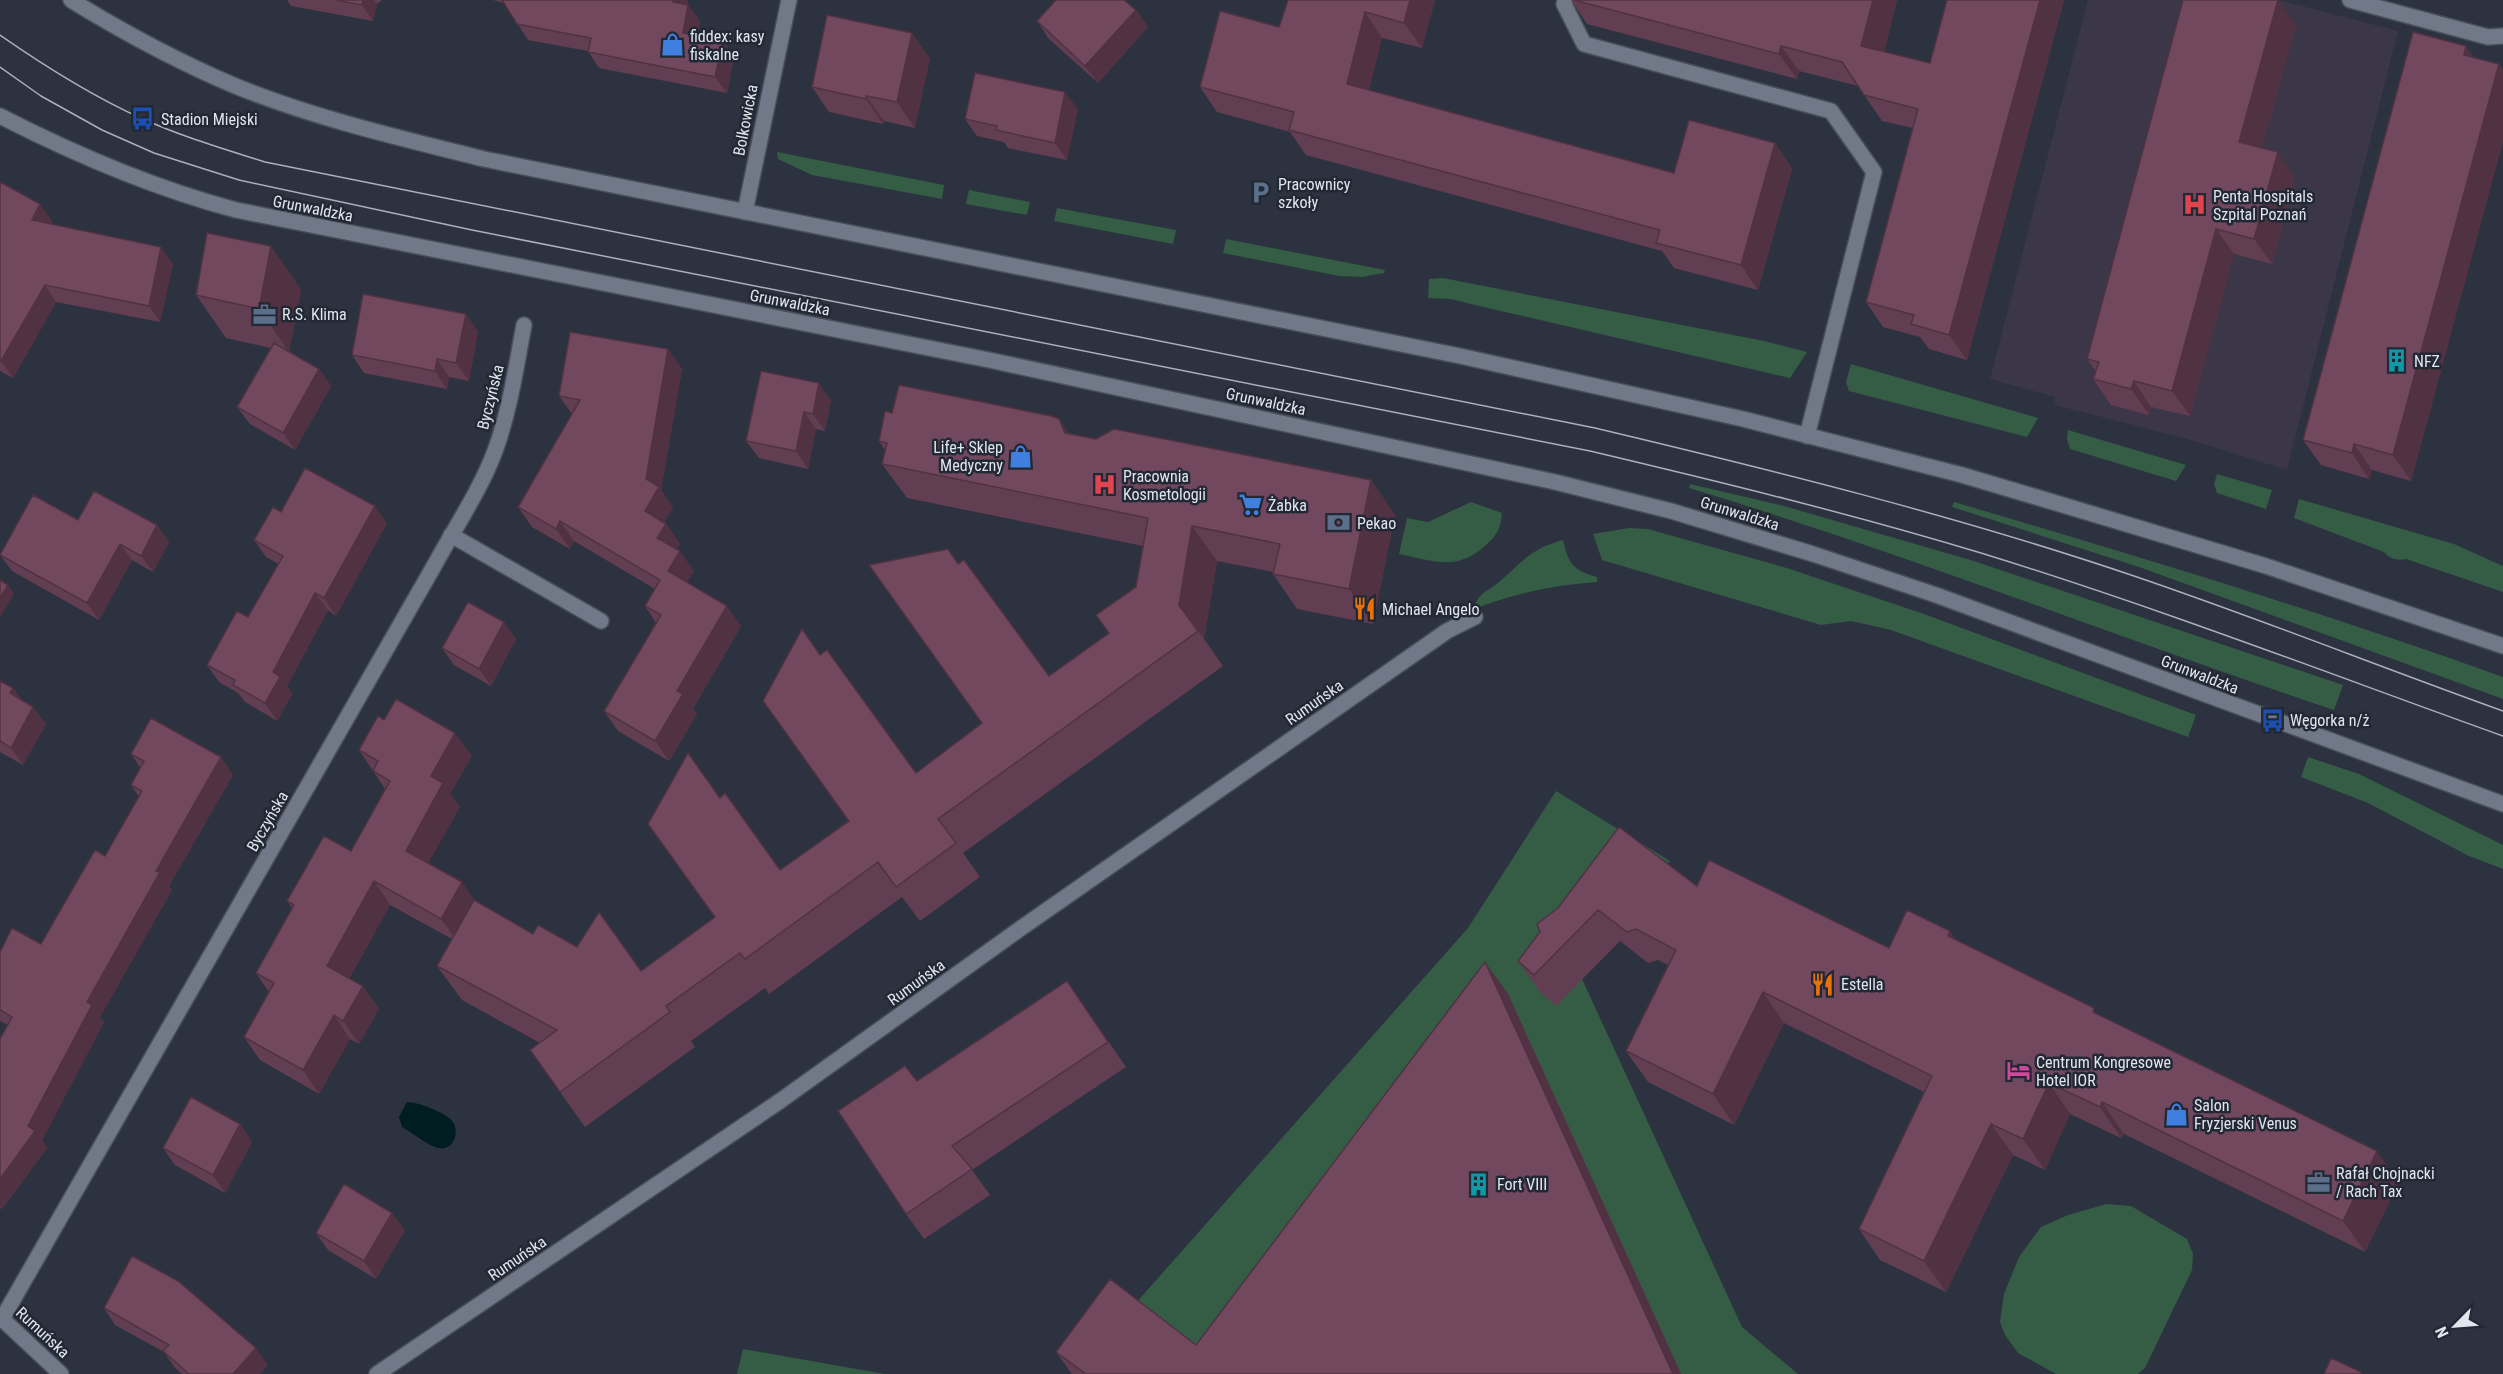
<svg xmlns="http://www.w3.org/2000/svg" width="2503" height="1374" viewBox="0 0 2503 1374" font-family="'Roboto Condensed',sans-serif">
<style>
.medical{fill:#3b3648}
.green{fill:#355c44}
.water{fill:#001d21}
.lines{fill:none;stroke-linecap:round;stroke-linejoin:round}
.minor-casing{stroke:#494f59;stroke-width:18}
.tertiary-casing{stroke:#494f59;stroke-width:18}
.minor{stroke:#717887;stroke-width:15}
.tertiary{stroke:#717887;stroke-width:15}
.tram{stroke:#abb0ba;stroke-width:1.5}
.wall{fill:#623e52}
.shaded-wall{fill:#503242}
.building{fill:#72485f;stroke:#503242;stroke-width:1.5}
.labels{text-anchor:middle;stroke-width:5;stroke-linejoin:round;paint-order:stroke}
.poi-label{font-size:16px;fill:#e1e6ee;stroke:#222834;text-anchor:start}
.street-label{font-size:16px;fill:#e1e6ee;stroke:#222834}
</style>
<rect width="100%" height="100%" fill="#2c323f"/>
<path class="medical" d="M2088,0H2279L2398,31L2287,470L2184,438L2054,405L2055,397L1990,379Z"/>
<path class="green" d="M777,152L944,185L942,199L812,175L778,159Z
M969,190L1030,202L1027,215L966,204Z
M1057,208L1176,230L1173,244L1054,221Z
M1226,239L1385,270L1384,273L1362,277L1339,276L1223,253Z
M1443,278L1764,341L1807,352L1790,378L1475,305L1451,299L1428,298L1429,279Z
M1851,364L2038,418L2027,437L1849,391L1846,382Z
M2068,430L2186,465L2176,481L2070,449L2067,439Z
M2217,474L2272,490L2266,509L2217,493L2214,484Z
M1690,484L1784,506L1974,561L2343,685L2334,710C2118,638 1907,554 1689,488Z
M2299,499L2454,544L2503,566V592L2406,559C2398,561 2389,559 2384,552L2294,518Z
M1471,502L1502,513C1501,527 1497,536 1486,545C1457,572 1434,561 1399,554L1407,518L1428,522Z
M1954,502C2138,556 2322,612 2503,677V699L2139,567L1952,507Z
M1629,528L1648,529L1787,568L1924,614L2196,715L2188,737L1891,630L1851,621L1821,625L1602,560L1593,534Z
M1563,540C1569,565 1573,570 1597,577V582C1553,585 1513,594 1472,610C1481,590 1485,594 1500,581C1525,560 1530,549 1563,540Z
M2308,757L2359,774L2503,845V869L2469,856L2368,803L2301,777Z
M1556,791L1670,861L1577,968L1742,1327L1798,1374H1073L1468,928Z
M2106,1204L2131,1206L2187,1239L2193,1254L2192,1270L2145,1368L2138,1374H2056L2018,1353L2005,1335L2000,1322L2004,1294L2019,1257L2041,1227L2068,1215Z
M743,1349L885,1374H737Z"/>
<path class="water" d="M407,1102C418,1102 447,1113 453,1122C460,1133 453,1151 439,1148C430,1147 411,1132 402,1127L399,1117Z"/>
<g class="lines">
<defs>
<path id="minor" d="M1565,0L1564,4L1584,44L1831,111L1874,172L1807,436
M2350,0L2488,37L2503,36
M745,212L789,0
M451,535L601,621
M0,1317L61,1374
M2,1319L434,566C454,529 480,491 495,451C510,410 516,367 524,325
M377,1374L780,1101L1017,931L1447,631L1475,617"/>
<path id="tertiary" d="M71,0C123,32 177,61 233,85C313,118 400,138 484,159L1460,356L1743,419L1962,475L2036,497L2266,566L2503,646
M0,116C76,155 153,188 236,210L989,360L1555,482L1671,511L1813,554L1936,595L2503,804"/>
</defs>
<use href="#minor" class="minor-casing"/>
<use href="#tertiary" class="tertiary-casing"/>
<use href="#minor" class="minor"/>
<use href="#tertiary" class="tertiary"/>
<path class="tram" d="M0,35C46,67 92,96 143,119C183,137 224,149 265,162L1595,428C1776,471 1957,516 2134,576C2258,618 2380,667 2503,711
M0,67L41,96L102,130L154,153L239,180L472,230L1590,451C1721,482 1852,514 1981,553C2157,607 2330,674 2503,736"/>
</g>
<path class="wall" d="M287,0H382L377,4L373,21L291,6Z
M493,0H688L687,5L700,21L697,36L723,41L734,57L727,93L599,68L588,51L528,40L504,3Z
M1288,0H1435L1422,48L1382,38L1369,90L1674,173L1775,143L1792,169L1758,290L1674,268L1662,251L1306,155L1290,132L1217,112L1200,87L1279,27Z
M1571,0H1897L1884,52L1930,63L1947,0H2064L1967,360L1929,349L1920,337L1883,327L1866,302L1913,128L1882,121L1858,86L1799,71L1797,79L1587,24Z
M1136,10L1148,27L1098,83L1049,39L1037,21Z
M2296,25L2262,148L2295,178L2272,264L2234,254L2190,416L2151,407L2149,415L2111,405L2093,379L2096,371L2087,359Z
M930,58L915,128L884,121L883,124L829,112L812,87Z
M2474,58L2499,64L2503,70V141L2411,481L2372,470L2369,479L2321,465L2303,440Z
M1078,109L1067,160L1008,148L1004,142L977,136L965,119Z
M0,182L52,221L51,224L173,264L160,322L56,302L13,378L0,371Z
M301,289L289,352L319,369L331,386L295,450L250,424L237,407L271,348L226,338L196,295Z
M478,331L469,381L449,377L447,389L364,373L352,355Z
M668,349L682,369L661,490L673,507L664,522L666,524L680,544L677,549L694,571L687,582L741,626L693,709L697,714L669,761L618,731L604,711L656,623L645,606L655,589L574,541L570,549L532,527L518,507L572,414L559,396Z
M761,371L831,400L825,431L816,429L808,469L759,458L746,441Z
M1069,434L1096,439L1371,480L1395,515L1373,624L1297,609L1273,574V572L1217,561L1204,639L1223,666L963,853L980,877L920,921L902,897L769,994L765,988L691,1041L695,1047L585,1127L530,1050L540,1043L462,1000L437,966L452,939L390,905L349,979L363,986L379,1009L359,1044L350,1039L319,1094L260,1060L244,1037L269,992L256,973L292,908L287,901L351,851L385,789L359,750L384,720L472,756L450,794L460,807L428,863L476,901L533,934L577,947L641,971L715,918L648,824L720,798L780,870L848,821L763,701L820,655L916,773L982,724L958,564L1049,676L1109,633L1136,587L1143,546L907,498L882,464L885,450L879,441Z
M281,512L387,523L336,616L328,610L287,686L292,694L277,721L245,702L238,693L219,682L207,665L248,617L279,564L266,557L254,540Z
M78,520L157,525L169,542L153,572L132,560L99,620L12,571L0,555Z
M504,622L516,639L491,686L454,665L442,648Z
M0,681L13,688L21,699L33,707L46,724L23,765L0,752Z
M131,754L233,775L169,886L172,890L100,1017L104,1022L42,1140L47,1148L2,1209L0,1208V1039L8,1025L0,1021V952L41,944L105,856L139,797L131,785L140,767Z
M1697,886L1889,948L1958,941L2099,1015L2399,1182L2365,1252L2124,1134L2121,1138L2070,1114L2045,1170L2013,1155L1946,1292L1880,1260L1859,1229L1924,1092L1784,1023L1734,1125L1648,1082L1626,1051L1668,965L1658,960L1648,963L1620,941L1556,1006L1540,992L1518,961L1540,932L1537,924Z
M1067,981L1126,1067L972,1170L990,1195L924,1239L906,1214L917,1081Z
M1508,994L1681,1374H1072L1056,1352L1196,1345Z
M240,1124L252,1142L225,1193L175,1165L163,1148Z
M405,1230L376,1279L328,1250L316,1233Z
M104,1308L268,1365L260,1374H182L175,1368L164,1352L115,1325Z"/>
<path class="shaded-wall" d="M363,0H374L377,4L373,21L362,5Z
M674,0H688L685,18L673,2Z
M1410,0H1435L1422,48L1404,23Z
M1873,0H1897L1879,71L1861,46Z
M2040,0H2064L1967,360L1949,335Z
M2278,0L2296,25L2257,167L2239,142Z
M688,5L700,21L694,49L683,33Z
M1136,10L1148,27L1098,83L1085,66Z
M1365,12L1382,38L1364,109L1347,84Z
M912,33L930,58L915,128L897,102Z
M723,41L734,57L727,93L715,77Z
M1781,46L1799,71L1797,79L1779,54Z
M2466,46L2484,71L2464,55Z
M2499,64L2503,70V141L2411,481L2393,455Z
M1065,92L1078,109L1067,160L1055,143Z
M866,96L884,121L883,124L866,99Z
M1775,143L1792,169L1758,290L1741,265Z
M2278,152L2295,178L2272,264L2254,239Z
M40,204L52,221L43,237L32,220Z
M2216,229L2234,254L2190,416L2172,391Z
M271,246L301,289L289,352L259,309Z
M161,247L173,264L160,322L149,306Z
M45,285L56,302L13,378L1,361Z
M466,314L478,331L469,381L456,363Z
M668,349L682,369L661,490L673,507L659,531L645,511L646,479Z
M437,359L449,377L447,389L435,371Z
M319,369L331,386L295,450L283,433Z
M2134,381L2151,407L2149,415L2131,389Z
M819,383L831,400L825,431L813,414Z
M804,412L816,429L808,469L796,451Z
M1059,419L1083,454L1065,433Z
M2354,444L2372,470L2369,479L2352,453Z
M1371,480L1395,515L1373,624L1349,589Z
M375,506L387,523L336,616L324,598Z
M560,521L574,541L570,549L556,529Z
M666,524L680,544L671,558L657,538Z
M157,525L169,542L153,572L141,556Z
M1192,526L1217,561L1204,639L1179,605Z
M120,544L132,560L99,620L87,603Z
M680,551L694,571L682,591L668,571Z
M8,585L14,594L0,618V598Z
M315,593L328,610L287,686L292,694L277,721L265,703L273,672Z
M727,606L741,626L693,709L697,714L669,761L655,741L677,691Z
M504,622L516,639L491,686L479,669Z
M13,688L25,706L10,693Z
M33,707L46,724L23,765L11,748Z
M455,733L472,756L450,794L460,807L422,874L406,851L431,776Z
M221,757L233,775L169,886L172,890L100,1017L104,1022L42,1140L47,1148L2,1209L0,1206V1179L28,1126L87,1002L156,871Z
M374,881L390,905L343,989L327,966Z
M462,882L478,905L458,942L441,919Z
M1950,931L1972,962L1948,936Z
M1485,962L1508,994L1681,1374H1673Z
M363,986L379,1009L359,1044L343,1021Z
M1763,992L1784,1023L1734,1125L1713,1094Z
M334,1015L350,1039L319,1094L303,1070Z
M2049,1083L2070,1114L2045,1170L2023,1139Z
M2102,1102L2124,1134L2121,1138L2100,1107Z
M240,1124L252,1142L225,1193L213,1175Z
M1991,1124L2013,1155L1946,1292L1924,1261Z
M2377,1151L2399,1182L2365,1252L2343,1221Z
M392,1213L405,1230L376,1279L364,1261Z
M256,1348L268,1365L260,1374H233Z"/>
<path class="building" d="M335,0H363L362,5Z
M502,0H674L673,2L688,5L683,33L723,41L715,77L588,52L591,38L517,24Z
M1056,0H1124L1136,10L1085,66L1037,21Z
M1288,0H1410L1404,23L1365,12L1347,84L1674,173L1689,120L1775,143L1741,265L1656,243L1660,230L1289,130L1294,112L1200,87L1220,11L1279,27Z
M1574,0H1873L1861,46L1930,63L1947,0H2040L1949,335L1911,324L1914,315L1866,302L1918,109L1864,95L1842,62L1781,46L1779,54Z
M2183,0H2278L2239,142L2278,152L2254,239L2216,229L2172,391L2134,381L2131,389L2093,379L2099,362L2087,359Z
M827,15L912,33L897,102L866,96V99L812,87Z
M2413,32L2466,46L2464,55L2499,64L2393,455L2354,444L2352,453L2303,440Z
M975,73L1065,92L1055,143L996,130L997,126L965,119Z
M0,182L40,204L32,220L161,247L149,306L45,285L1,361H0Z
M207,233L271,246L259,309L196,295Z
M363,294L466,314L456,363L437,359L435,371L352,355Z
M570,332L668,349L646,479L659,487L645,511L666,524L657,538L680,551L668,571L727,606L677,691L683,694L655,741L604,711L661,615L645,606L660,580L560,521L556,529L518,507L580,400L559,396Z
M274,343L319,369L283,433L237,407Z
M761,371L819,383L813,414L804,412L796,451L746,441Z
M899,385L1051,416L1059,419L1065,433L1096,439L1114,429L1371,480L1349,589L1273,574L1280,544L1192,526L1179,605L1198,631L938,819L956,843L896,887L878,862L745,959L740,953L666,1006L670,1012L560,1092L530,1050L557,1030L437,966L474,900L533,934L538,925L577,947L599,912L641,971L715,917L648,824L688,753L720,798L725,793L780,870L849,821L763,701L802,629L820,655L827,650L916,773L982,723L869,565L948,549L958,564L964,560L1049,676L1109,633L1096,615L1136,587L1148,518L882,464L887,443L879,441L885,411L892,413Z
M305,468L375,506L324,598L315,593L273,672L280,677L265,703L233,685L235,680L207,665L237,611L248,617L283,556L254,540L273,507L281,512Z
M94,491L157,525L141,556L120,544L87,603L0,555L33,495L78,520Z
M0,580L8,585L0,598Z
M468,602L504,622L479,669L442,648Z
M0,681L13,688L10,693L33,707L11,748L0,741Z
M396,699L455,733L431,776L443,783L406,851L462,882L441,919L374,881L327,966L363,986L343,1021L334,1015L303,1070L244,1037L274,983L256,973L294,905L287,901L324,836L351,851L390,781L373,771L378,761L359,750L378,716L384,720Z
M151,718L221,757L156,871L160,872L87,1002L92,1005L28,1126L35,1131L0,1179V1039L12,1017L0,1010V952L12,928L41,944L95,850L105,856L142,791L131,785L144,761L131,754Z
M1619,827L1697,886L1709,860L1889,948L1907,910L1950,931L1948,936L2094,1008L2093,1012L2377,1151L2343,1221L2102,1102L2100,1107L2049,1083L2023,1139L1991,1124L1924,1261L1859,1229L1932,1076L1763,992L1713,1094L1626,1051L1676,950L1636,929L1627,932L1598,910L1534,975L1518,961L1540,932L1537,924L1558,908Z
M1485,962L1673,1374H1086L1056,1352L1110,1279L1196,1345Z
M1067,981L1108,1042L952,1146L972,1169L906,1214L838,1111L905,1066L917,1081Z
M191,1097L240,1124L213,1175L163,1148Z
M344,1184L392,1213L364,1261L316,1233Z
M132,1256L178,1281L256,1348L233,1374H189L163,1351L169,1345L104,1308Z
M2331,1358L2361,1372V1374H2324Z"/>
<defs>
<symbol id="shop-bare" viewBox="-9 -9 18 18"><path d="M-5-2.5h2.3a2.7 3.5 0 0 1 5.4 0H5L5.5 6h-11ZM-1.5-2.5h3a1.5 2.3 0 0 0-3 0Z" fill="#3f7fe0" stroke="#222834" stroke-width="2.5" paint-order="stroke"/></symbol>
<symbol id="bus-bare" viewBox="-9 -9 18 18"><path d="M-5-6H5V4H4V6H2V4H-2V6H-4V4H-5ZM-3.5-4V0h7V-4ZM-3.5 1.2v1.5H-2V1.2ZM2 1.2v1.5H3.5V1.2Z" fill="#1a4fb4" stroke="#222834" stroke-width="2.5" paint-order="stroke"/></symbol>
<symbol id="parking-bare" viewBox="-9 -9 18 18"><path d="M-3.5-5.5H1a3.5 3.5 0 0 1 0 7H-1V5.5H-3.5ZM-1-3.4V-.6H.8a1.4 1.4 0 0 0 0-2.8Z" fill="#5c6f8a" stroke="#222834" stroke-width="2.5" paint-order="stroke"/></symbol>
<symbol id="hospital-bare" viewBox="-9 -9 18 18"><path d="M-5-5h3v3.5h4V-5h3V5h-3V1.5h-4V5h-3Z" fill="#e0444e" stroke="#222834" stroke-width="2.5" paint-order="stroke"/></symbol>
<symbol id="office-bare" viewBox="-9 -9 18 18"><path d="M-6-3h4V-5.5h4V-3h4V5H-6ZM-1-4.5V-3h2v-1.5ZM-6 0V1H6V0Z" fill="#5c6f8a" stroke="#222834" stroke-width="2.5" paint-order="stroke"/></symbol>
<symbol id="building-bare" viewBox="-9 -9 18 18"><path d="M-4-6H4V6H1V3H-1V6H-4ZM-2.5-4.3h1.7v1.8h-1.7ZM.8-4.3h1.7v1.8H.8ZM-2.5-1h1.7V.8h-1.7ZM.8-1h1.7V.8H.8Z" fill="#0f9aa8" stroke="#222834" stroke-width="2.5" paint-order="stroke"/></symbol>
<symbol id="supermarket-bare" viewBox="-9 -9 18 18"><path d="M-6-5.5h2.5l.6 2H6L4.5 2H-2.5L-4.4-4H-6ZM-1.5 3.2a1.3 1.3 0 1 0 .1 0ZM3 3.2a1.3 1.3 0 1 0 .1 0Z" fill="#3f7fe0" stroke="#222834" stroke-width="2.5" paint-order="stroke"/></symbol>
<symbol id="bank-bare" viewBox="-9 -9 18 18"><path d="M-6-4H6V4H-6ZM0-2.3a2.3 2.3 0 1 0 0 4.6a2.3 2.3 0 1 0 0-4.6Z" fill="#5c6f8a" stroke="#222834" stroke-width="2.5" paint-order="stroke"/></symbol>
<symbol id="restaurant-bare" viewBox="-9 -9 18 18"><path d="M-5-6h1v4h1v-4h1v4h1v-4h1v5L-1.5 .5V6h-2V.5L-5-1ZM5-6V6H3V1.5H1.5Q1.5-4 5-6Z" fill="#e8710a" stroke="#222834" stroke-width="2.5" paint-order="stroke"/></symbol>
<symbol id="hotel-bare" viewBox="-9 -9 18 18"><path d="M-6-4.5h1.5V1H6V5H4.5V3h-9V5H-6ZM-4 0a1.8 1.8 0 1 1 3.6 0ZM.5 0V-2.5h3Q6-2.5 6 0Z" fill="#d1479c" stroke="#222834" stroke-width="2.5" paint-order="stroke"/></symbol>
</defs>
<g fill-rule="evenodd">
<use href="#shop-bare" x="656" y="28" width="33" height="33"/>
<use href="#bus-bare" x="126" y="102" width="33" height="33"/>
<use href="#parking-bare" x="1244" y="176" width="33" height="33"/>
<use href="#hospital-bare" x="2178" y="188" width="33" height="33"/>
<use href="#office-bare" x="248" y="298" width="33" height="33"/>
<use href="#building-bare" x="2380" y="344" width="33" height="33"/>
<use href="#shop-bare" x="1004" y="440" width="33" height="33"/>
<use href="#hospital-bare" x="1088" y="468" width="33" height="33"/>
<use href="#supermarket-bare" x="1234" y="488" width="33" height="33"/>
<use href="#bank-bare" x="1322" y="506" width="33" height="33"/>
<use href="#restaurant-bare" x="1348" y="592" width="33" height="33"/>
<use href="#bus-bare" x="2256" y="704" width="33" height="33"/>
<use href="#restaurant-bare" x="1806" y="968" width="33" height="33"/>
<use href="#hotel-bare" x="2002" y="1054" width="33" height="33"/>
<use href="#shop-bare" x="2160" y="1098" width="33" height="33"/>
<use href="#office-bare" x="2302" y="1166" width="33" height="33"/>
<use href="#building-bare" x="1462" y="1168" width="33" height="33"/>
</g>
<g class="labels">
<g class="poi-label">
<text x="690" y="42">fiddex: kasy<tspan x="690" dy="18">fiskalne</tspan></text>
<text x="161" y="125">Stadion Miejski</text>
<text x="1278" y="190">Pracownicy<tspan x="1278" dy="18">szkoły</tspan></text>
<text x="2213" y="202">Penta Hospitals<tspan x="2213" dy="18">Szpital Poznań</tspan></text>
<text x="282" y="320">R.S. Klima</text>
<text x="2414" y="367">NFZ</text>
<text x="1003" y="453" text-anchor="end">Life+ Sklep<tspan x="1003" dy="18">Medyczny</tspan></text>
<text x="1123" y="482">Pracownia<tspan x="1123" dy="18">Kosmetologii</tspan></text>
<text x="1268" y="511">Żabka</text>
<text x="1357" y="529">Pekao</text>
<text x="1382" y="615">Michael Angelo</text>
<text x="2290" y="726">Węgorka n/ż</text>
<text x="1841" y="990">Estella</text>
<text x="2036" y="1068">Centrum Kongresowe<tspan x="2036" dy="18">Hotel IOR</tspan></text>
<text x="2194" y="1111">Salon<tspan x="2194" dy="18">Fryzjerski Venus</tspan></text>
<text x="2336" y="1179">Rafał Chojnacki<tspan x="2336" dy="18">/ Rach Tax</tspan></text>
<text x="1497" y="1190">Fort VIII</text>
</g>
<g class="street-label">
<text transform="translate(745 120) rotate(-79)" y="6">Bolkowicka</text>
<text transform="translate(313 208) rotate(11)" y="6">Grunwaldzka</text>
<text transform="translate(790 302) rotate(11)" y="6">Grunwaldzka</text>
<text transform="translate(490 397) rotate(-76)" y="6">Byczyńska</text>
<text transform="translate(1266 401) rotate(12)" y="6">Grunwaldzka</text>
<text transform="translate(1740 513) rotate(17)" y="6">Grunwaldzka</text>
<text transform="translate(2200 674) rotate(21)" y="6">Grunwaldzka</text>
<text transform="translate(1314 702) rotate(-35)" y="6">Rumuńska</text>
<text transform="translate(267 821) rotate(-60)" y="6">Byczyńska</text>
<text transform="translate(916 982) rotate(-36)" y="6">Rumuńska</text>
<text transform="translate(517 1258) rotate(-34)" y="6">Rumuńska</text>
<text transform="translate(43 1332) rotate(43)" y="6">Rumuńska</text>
</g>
</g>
<g transform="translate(2455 1326) rotate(245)" stroke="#222834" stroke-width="4.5" paint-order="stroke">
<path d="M0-4.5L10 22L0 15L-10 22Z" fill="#e1e6ee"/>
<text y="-9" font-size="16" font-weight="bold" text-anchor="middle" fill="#e1e6ee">N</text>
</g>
</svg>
